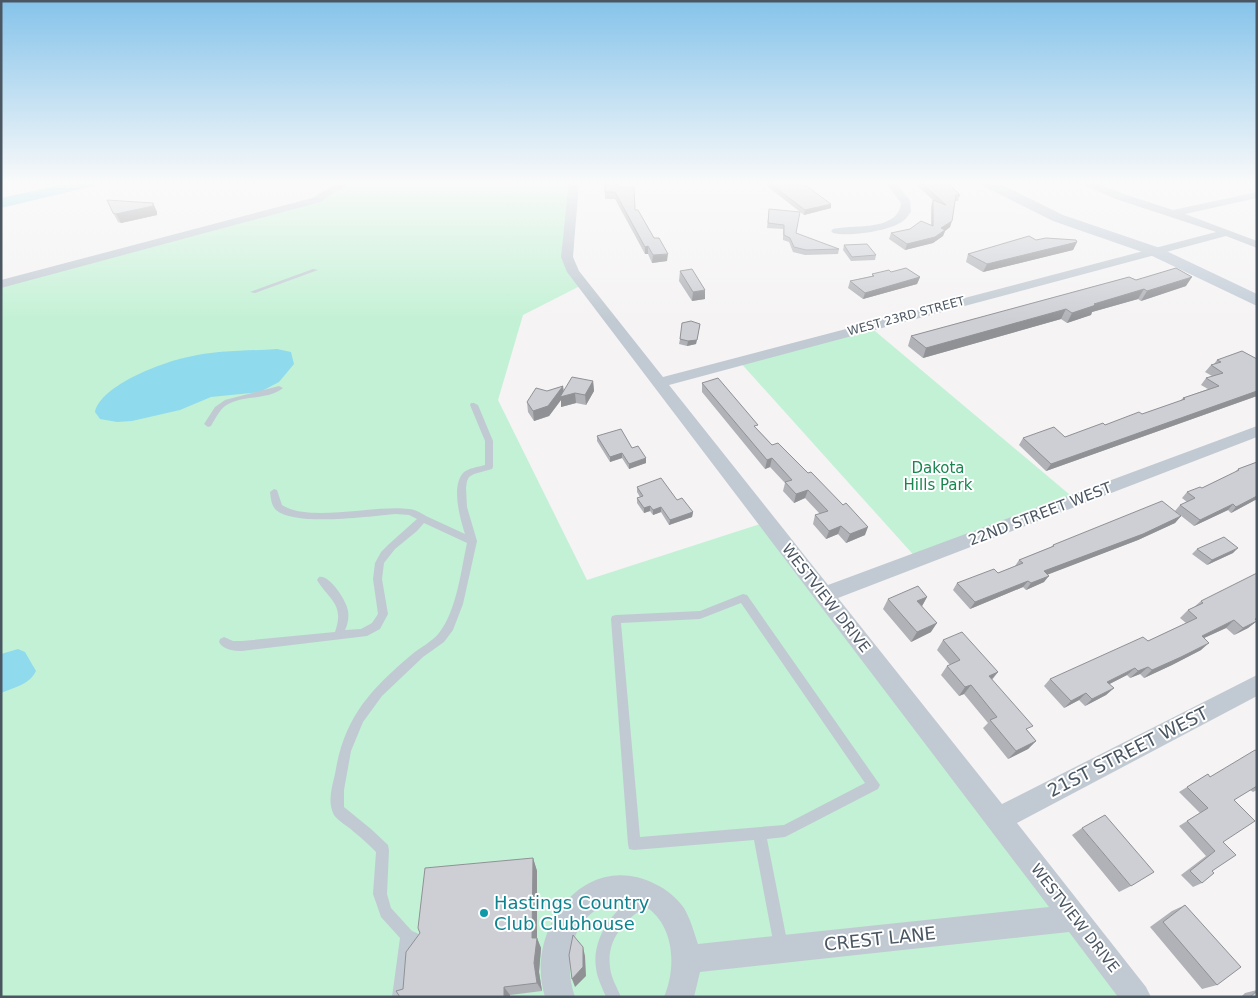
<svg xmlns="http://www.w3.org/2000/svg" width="1258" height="998" viewBox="0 0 1258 998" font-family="'DejaVu Sans',sans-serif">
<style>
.green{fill:#c3f1d5}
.water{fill:#90daee}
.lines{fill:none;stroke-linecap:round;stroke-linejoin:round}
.river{fill:#90daee;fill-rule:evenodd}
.lane{fill:#c1cad2;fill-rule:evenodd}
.street{fill:#c1cad2;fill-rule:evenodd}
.secondary{fill:#c1cbd6;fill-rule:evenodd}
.wall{fill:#b0b2b7}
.shaded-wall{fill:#909195}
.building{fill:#cdcfd5;stroke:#909195}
.culture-dot{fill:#0f9aa8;stroke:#fff;stroke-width:2}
.labels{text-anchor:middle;stroke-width:4;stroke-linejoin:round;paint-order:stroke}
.far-street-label{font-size:12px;fill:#4a5661;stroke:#fff}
.park-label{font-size:15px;fill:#17864f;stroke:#fff}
.street-label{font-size:15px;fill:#4a5661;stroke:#fff}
.near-street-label{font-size:18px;fill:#4a5661;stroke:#fff}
.near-culture-label{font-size:18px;fill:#0d838f;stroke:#fff;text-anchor:start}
</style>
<rect width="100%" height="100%" fill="#f5f3f3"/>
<path class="green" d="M346,182H574L567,257L582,285L523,315L498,400L587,580L766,522L1136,997H1V284L316,200Z
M869,326L1076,500L919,561L739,361Z"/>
<path class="water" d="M277,349L291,352L294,364L279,382L260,392L211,397L180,410L132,421L117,422L100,419L95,412C101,385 163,362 188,357C216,350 248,351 277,349Z
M18,649L25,652L36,671C29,685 15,687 1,693V654Z"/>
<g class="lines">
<path class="river" d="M73,182H100L98,185L1,208V198Z"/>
<path class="lane" d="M313,269L318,270L255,293L250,292Z
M279,386L283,388C267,401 242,394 225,406C219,411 215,419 211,426L208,427L204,424L215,407L225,400Z
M471,403H474L478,405L493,441V467L492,469L474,474L469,477L467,481L466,488L467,507L477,541L463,604L453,630L444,642L423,657L382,696L363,722L351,751L344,790V807L371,829L388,845L389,850L387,894L391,908L412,931L426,937L428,942L423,951L418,953L412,949L406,997H392L400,938L381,917L373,894L376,852C369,845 362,838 354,832C348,826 339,822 334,815C327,802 332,787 335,774C344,718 369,691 410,656C419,648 432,642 439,633C457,610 461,570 467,543L424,523L417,531L395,549L384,563L382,579L388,614L380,629L367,636L242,651C234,651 223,650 219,642L220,639L224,637L233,641H242L335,632C345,604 329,600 317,580L319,577C329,574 347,601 348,611C349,617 348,624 345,630L361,629L372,623L378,614L373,579L375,563L381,552L389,544L417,519L409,515L396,514C371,516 295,527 276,510C271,505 271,498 270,492L274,489L277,490L282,505C309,523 376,504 409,509C415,509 421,513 426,516C439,522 452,528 465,534C460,518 451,487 463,473C468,468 478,467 485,465V441L470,405Z
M743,594L747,595L880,785L878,789L789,835L785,837L767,839L788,946L786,951L781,953L776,951L774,946L754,840L634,850L629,849L628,844L611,619L612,616L616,615L700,611ZM741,603L865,783L784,825L640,837L621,623L700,619Z
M645,891L650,893L652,898L650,903C628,918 606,937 610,967C611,978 617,987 621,997H606C602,987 597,978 596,968C591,937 617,903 645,891Z"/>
<path class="street" d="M340,182H351L320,202L1,288V280L312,198Z
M569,182H579L573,257L579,271L663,377L1216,232L1116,199L1081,184L1080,182H1093L1124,194L1173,210L1257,192V198L1185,214L1257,241V248L1226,236L669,385L828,585L1257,426V437L838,598L1002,804L1257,675V696L1017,823L1146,987L1151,997H1118L1069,932L700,972L694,997H664C676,969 675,929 649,909C643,905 635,903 627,902C600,900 579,919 573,944C568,962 569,980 575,997H545C524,931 584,848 655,884C666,889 676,897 684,908C690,918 694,932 698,944L1049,907L567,272L561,257Z
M885,182H895L910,200L911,212C908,215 906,219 903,221C890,231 849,237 833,233L831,231L833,229C853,224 898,232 901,203Z"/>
<path class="secondary" d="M979,182H996L1063,215L1160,248L1257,294V306L1148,254L1053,221L981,185Z"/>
</g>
<path class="wall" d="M605,182L618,187L654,238L667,261L652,263L648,254H645L615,199H605Z
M767,182L831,208L804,215L767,186Z
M913,182H947L960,195L958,201H955L950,227L945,231L943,236L933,243L905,250L889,239L891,233L931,225V206L933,200Z
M153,203L157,212V215L121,223L118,222L113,213Z
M769,209L796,233L839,249L838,254L805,255L793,252L789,242L783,240V229L767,228Z
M1036,240L1077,242L1073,250L983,272L966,262L968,254Z
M844,245L876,255L875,260L851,261L843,250Z
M680,271L705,299L692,301L679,281Z
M891,272L920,277L917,284L863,299L848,288L850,281L872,276V274Z
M1136,280L1186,286L1141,301L1138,299L1092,312L1091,315L1067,323L1061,319L923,358L908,346L911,336Z
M700,324L696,344L687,346L679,344L680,339Z
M1257,359V396L1046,471L1019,445L1023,438L1065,437L1142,414L1180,401L1183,398L1208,389L1201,385L1206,378L1212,376L1205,372L1211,365L1214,364L1217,360Z
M593,381L594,391L586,405L576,403L561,407V400L549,416L534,421L528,412L527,402L547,391L563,386L564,392Z
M702,383L757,429L772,445L865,535L846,543L838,534L826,539L813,524L815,515L820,514L805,498L794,503L783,491L785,483L770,467L765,469L702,392Z
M597,436L632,448L646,463L629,469L622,458L610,462L597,441Z
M1257,462V499L1231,513L1228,510L1194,526L1175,511L1180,505L1187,502L1182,498L1187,492L1202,488L1235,472L1238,469Z
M637,487L677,500L693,512L692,517L669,525L661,512L653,515L650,511L644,513L637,503V498L640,497L637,492Z
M1181,516L1175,523L1138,540L1048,574L1044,582L1026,590L1023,587L970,609L953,590L957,583L998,573L1015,566L1019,560L1051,547L1053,545Z
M1197,549L1233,553L1207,565L1192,554Z
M927,597L922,606L931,632L911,642L883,609L888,599Z
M1201,601L1257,621L1248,628L1234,635L1226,628L1204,638L1201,650L1172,665L1144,678L1140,674L1130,678L1127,675L1109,684L1114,688L1106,695L1085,706L1079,700L1064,708L1044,686L1050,679L1148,641L1186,623L1180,618L1188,610L1194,607Z
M943,640L998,672L992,680L1028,731L1036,741L1028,749L1008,759L983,728L988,723L964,694L959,696L941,675L947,666L950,665L937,650Z
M1257,751V790L1253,792L1250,790L1234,800L1223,842L1212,871L1202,883L1193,887L1181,875L1206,856L1179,826L1200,813L1179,792L1208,774L1210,777Z
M1082,828L1131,886L1119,892L1072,835Z
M533,858L537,871V938L541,948L539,972L542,991L510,995L403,989Z
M1185,905L1217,985L1202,989L1150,927L1172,911Z
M1257,990V997H1241L1245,993Z"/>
<path class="shaded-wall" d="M153,203L157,212V215L121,223L116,214Z
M831,204V208L804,215L805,210Z
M952,221L950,227L945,231L943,236L933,243L905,250L907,244L941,228Z
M1077,242L1073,250L983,272L987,264Z
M648,246V254H645V247Z
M668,254L667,261L652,263L653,255Z
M920,277L917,284L863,299L865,293Z
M1192,277L1186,286L1141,301L1147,291Z
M1144,289L1138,299L1092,312L1091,315L1067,323L1072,313L1094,304Z
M705,290V299L692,301L693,292Z
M1066,309L1061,319L923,358L926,348Z
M700,324L696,344L687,346L688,341Z
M593,381L594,391L586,405L585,395Z
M563,386L564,396L575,393L576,403L561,407V400L549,416L534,421L533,411Z
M1257,391V396L1254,397L1046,471L1051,464Z
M622,453V458L610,462V457Z
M646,458V463L629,469V464Z
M772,458L770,467L765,469L767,460Z
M808,490L805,498L794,503L796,494Z
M1257,496V499L1231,513L1236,507Z
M1233,504L1228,510L1194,526L1200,520Z
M650,506V511L644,513V508Z
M661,507V512L653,515V510Z
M693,512L692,517L669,525L670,520Z
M1181,516L1175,523L1138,540L1039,578L1044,571Z
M841,526L838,534L826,539L829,531Z
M868,527L865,535L846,543L850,534Z
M1238,548L1233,553L1207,565L1212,560Z
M1049,576L1044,582L1026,590L1031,583Z
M1028,581L1023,587L970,609L975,602Z
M927,597L922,606L917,601Z
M1257,618V621L1248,628L1234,635Z
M1234,620L1226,628L1193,643L1202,636Z
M937,623L931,632L911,642L917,632Z
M1209,643L1201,650L1172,665L1144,678L1152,670Z
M1148,667L1140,674L1130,678L1138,671Z
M1135,668L1127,675L1100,689L1107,682Z
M998,672L990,681L989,676Z
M971,685L964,694L959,696L965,687Z
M1114,688L1106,695L1085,706L1092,699Z
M1086,693L1079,700L1064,708L1071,701Z
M1036,741L1028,749L1008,759L1016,751Z
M533,858L537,871V941V938L541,948L539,972L542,991L537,983L534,963L532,938Z
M583,947L585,956L586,976L575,987L572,979Z
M504,987L510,995V997H504Z"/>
<path class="building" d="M605,182H618V187H634L635,210H638L654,238H659L668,254L653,255L648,246L645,247L615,192H605Z
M768,182H801L831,204L805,210Z
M920,182H947L960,195H956L952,221L941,228L945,230L935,237L907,244L891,233L910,229L921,221L933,226V200L946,205Z
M107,200L153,203V206L116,214L113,213Z
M769,209L800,212L796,233L839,249L806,250L794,247L790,238L784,235V225L768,223Z
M1029,236L1036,240L1046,238L1076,240L1077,242L987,264L968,254Z
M867,244L876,255L852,257L844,245Z
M906,268L920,277L865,293L850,281L874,276L872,274L889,270L891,272Z
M1176,268L1192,277L1147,291L1144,289L1094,304L1096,305L1072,313L1066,309L926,348L911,336L1129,277L1136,280Z
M692,269L705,290L693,292L680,271Z
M691,321L700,324L697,340L688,341L680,339L682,323Z
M1242,351L1257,359V391L1051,464L1023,438L1054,427L1065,437L1103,423L1105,425L1139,412L1142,414L1185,399L1183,398L1219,386L1206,378L1223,373L1211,365L1221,362L1217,360Z
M572,377L593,381L585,395L575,393L560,397Z
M718,378L758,425L754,426L772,445L778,443L808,473L811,472L843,505L846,503L868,527L850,534L841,526L829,531L815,515L828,511L808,490L796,494L785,482L792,480L772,458L767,460L702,383Z
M563,386L548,406L533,411L527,402L536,388L547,391Z
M621,429L632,448L638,446L646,458L629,464L622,453L610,457L597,436Z
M1257,462V496L1236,507L1233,504L1200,520L1180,505L1195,498L1187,492L1200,487L1202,488L1239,470L1238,469Z
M661,478L677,500L682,498L693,512L670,520L661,507L653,510L650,506L644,508L637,498L643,496L637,487Z
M1162,501L1181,516L1143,534L1044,571L1049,576L1031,583L1028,581L975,602L957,583L994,569L998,573L1023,563L1019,560L1054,546L1053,545Z
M1224,537L1238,548L1212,560L1197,549Z
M1257,573V618L1255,619L1257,621L1243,628L1234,620L1202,636L1209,643L1181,657L1152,670L1148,667L1138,671L1135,668L1107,682L1114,688L1092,699L1086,693L1071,701L1050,679L1143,637L1148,641L1197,618L1188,610L1203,603L1201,601Z
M918,586L927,597L917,601L937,623L917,632L888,599Z
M962,632L998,672L989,676L1033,726L1026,729L1036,741L1016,751L990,720L997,717L971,685L965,687L947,666L960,660L943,640Z
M1255,750L1257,751V786L1234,800L1255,821L1223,842L1236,855L1212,871L1214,873L1202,883L1190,871L1215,851L1187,821L1208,808L1187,787L1208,774L1210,777Z
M1105,815L1154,872L1131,886L1082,828Z
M533,858L532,938H537L534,963L537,983L504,987V997H400L396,991L403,989L406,952L420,933L418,928L425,868Z
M1185,905L1241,967L1217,985L1163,922Z
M573,935L583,947V967L572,979L569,955Z
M1257,991V997H1250Z"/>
<linearGradient id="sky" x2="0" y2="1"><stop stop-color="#85c3ea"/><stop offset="0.57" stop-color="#fafafa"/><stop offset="1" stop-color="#fafafa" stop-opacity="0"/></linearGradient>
<rect width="1258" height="321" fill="url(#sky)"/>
<circle class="culture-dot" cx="484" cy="913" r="5"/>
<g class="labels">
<g class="far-street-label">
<text transform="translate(906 316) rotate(-15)" y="4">WEST 23RD STREET</text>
</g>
<g class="park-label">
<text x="938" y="473">Dakota<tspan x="938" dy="17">Hills Park</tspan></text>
</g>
<g class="street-label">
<text transform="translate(1040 514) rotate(-21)" y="5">22ND STREET WEST</text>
<text transform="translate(826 598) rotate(52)" y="5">WESTVIEW DRIVE</text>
<text transform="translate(1075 918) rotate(52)" y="5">WESTVIEW DRIVE</text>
</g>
<g class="near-street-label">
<text transform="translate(1128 752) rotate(-27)" y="6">21ST STREET WEST</text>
<text transform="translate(880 939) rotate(-6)" y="6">CREST LANE</text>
</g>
<g class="near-culture-label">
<text x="494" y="909">Hastings Country<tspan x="494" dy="21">Club Clubhouse</tspan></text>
</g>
</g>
<rect width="1258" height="998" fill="none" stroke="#4a5661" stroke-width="5"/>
</svg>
